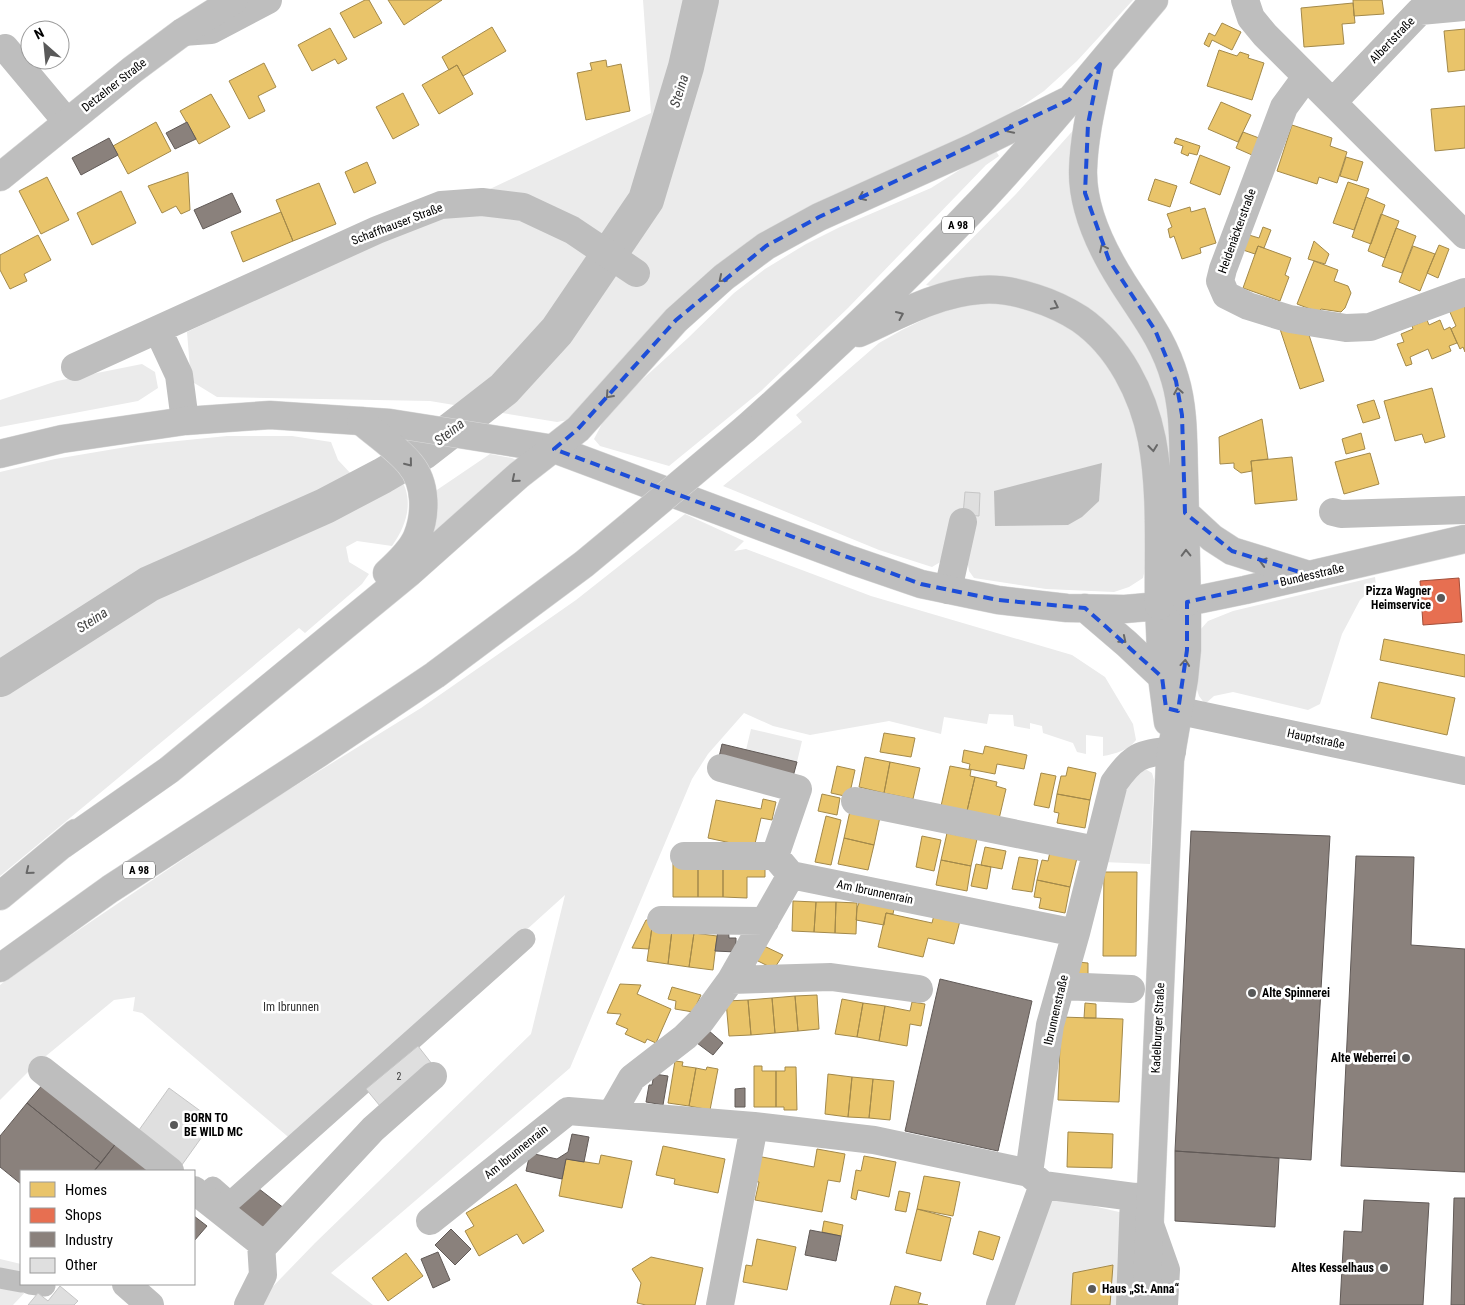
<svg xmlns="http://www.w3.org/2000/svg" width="1465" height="1305" viewBox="0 0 1465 1305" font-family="'Roboto Condensed',sans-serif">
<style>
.green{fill:#ebebeb}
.water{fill:#bebebe}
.homes{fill:#e9c46a;stroke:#a3894a}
.shops{fill:#e76f51;stroke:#a24e39}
.industry{fill:#8a817c;stroke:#615a57}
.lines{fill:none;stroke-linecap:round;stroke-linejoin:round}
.canal{stroke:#bebebe;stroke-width:21}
.river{stroke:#bebebe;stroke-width:36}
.building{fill:#dfdfdf;stroke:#c6c6c6}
.major-casing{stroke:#dbdbdb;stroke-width:29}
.highway-casing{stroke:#dbdbdb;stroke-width:29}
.minor{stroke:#bebebe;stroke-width:28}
.major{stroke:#bebebe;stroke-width:28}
.highway{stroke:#bebebe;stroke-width:28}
.highway-bridge-casing{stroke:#dbdbdb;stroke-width:29;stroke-linecap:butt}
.highway-bridge{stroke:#bebebe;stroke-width:28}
.oneway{stroke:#686868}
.marked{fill:none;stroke:#1d4ed8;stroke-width:4;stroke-dasharray:10 6;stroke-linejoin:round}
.poi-dot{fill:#595959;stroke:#fff;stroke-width:2}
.labels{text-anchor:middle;stroke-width:5;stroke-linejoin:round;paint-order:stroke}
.number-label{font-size:10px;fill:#383838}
.shield{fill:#fff;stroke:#4c4c4c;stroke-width:1}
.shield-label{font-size:11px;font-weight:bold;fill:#000}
.street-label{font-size:12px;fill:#000;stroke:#fff}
.poi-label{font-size:12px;font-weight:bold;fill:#000;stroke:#fff;text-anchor:end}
.park-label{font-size:12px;fill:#323232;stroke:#fff}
.water-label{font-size:14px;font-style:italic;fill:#434343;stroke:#fff}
</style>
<rect width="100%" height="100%" fill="#fff"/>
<path class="green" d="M643,0H1133L1077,61L1044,91L1012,113L973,134L809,209L568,420L557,422L430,401L217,397L191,381L187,332L651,113Z
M1078,125L1128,308L1165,378L1176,465L1166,503L1097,320L926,285L1016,194Z
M994,148L999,156L986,165L848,308L761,391L669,466L600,446L594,439L606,416L634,387L688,338L734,293L765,269L806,244L840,227L931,188Z
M1002,303L1046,314L1081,336L1103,357L1125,390L1143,456L1147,560L1143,578L1129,587L1114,592L1046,589L974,578L969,571L968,565L970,523L942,561L932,567L879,550L723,486L802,422L796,415L879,343L902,330L947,308L973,304Z
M142,364L155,372L158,388L138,401L0,427V400L57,381Z
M227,436H292L331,442L338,460L353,476L383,459C388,464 395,470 399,476C415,499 407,525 392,546L357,541L346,547L349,562L369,574L362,584L305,633L299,628L0,876V472L55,459L138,445Z
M490,454L512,458L516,460L425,540L431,494Z
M685,514L744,541L734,551L746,549L871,596L1072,655L1105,677L1133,724L1136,740C1129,750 1115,754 1103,756V737L1086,735V754L1077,752L1073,743L1043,733L1042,726L1030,723V729L1014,726L1013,715L989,714L987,724L944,717L941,734L889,721L810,735L773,726L744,713L708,754L692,779L570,1068L331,1273L373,1305H255L315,1243L531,1034L565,895L293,1141L142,1013L133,1011L135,997L114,1000L35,1065L0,1100V985L18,971L256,810L421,708L576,600Z
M1375,577L1376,585L1360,600L1342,634L1320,704L1308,710L1233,692L1214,696L1205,704L1199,696L1194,680L1200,630L1208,621L1233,611Z
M751,729L802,741L797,762L746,750Z
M1147,770L1152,773L1154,780L1150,864L1103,862C1108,844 1124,779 1139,771C1142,770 1144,770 1147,770Z
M1049,1196L1128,1214L1123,1305H1008Z
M0,1259L21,1264V1284H33L13,1305H0Z"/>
<path class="water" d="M1102,463L1099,501L1082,517L1068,525L995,526L994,491Z"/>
<path class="homes" d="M365,0H369L382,23L354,38L340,13Z
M388,0H442L404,25Z
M1353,0H1382L1384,14L1354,16Z
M1353,3L1355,23L1342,24L1344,44L1304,47L1301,8Z
M1222,23L1241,32L1232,50L1212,40L1209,47L1204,44L1209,33L1215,36Z
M492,27L506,51L463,76L457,65L449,70L442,57Z
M330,28L347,59L338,64L335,59L312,71L298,45Z
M1465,29V70L1448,72L1444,31Z
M1219,50L1237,56L1240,52L1249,55L1248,58L1264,63L1252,100L1207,86Z
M606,60L607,67L621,64L630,111L586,120L577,73L592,70L590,63Z
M264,63L276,87L258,96L265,111L249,119L229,81Z
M457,65L473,94L439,114L422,85Z
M403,93L419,125L393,139L376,107Z
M211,94L230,127L199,144L180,111Z
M1221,102L1251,115L1238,142L1208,129Z
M1465,106V148L1435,151L1431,109Z
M156,122L171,151L128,174L113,146Z
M1292,125L1332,138L1330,146L1347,152L1337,183L1319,177L1317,184L1277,171Z
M1243,132L1259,138L1252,155L1236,148Z
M1176,138L1200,146L1197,155L1189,153L1188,156L1181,153L1183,146L1174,143Z
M1200,155L1230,167L1220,195L1190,183Z
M1346,157L1363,162L1357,181L1340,176Z
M367,162L376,183L354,193L345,172Z
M188,172L190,210L181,214L176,206L162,213L148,186Z
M47,177L69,220L41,234L19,191Z
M1155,179L1177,186L1170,207L1148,200Z
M1348,182L1369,189L1354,230L1333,223Z
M319,183L336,224L293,241L276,200Z
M121,191L136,223L92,245L77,213Z
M1366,197L1385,205L1371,244L1352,237Z
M1190,207L1191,212L1205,208L1216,243L1200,248L1201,253L1182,259L1174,236L1170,238L1168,229L1172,227L1167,214Z
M281,212L293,241L243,262L231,232Z
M1381,214L1399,221L1385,258L1368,251Z
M1263,227L1271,230L1264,248L1258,246L1255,254L1243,250L1249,235L1259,238Z
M1396,228L1416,236L1402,273L1382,266Z
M38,235L51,260L24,274L27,281L10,289L0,270V255Z
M1314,241L1329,254L1325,264L1308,259Z
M1439,245L1449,249L1438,278L1427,273Z
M1258,246L1291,258L1285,275L1289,277L1280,301L1243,288Z
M1413,246L1435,254L1420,291L1399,282Z
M1314,261L1338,270L1334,281L1348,286L1351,293L1345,308L1341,312L1321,309L1318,312L1297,304Z
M1465,304V352L1463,347L1460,349L1451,329L1456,326L1449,310Z
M1427,320L1429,325L1440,320L1444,330L1450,327L1457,343L1449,346L1451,351L1432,359L1428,349L1410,357L1412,364L1406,366L1397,344L1404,342L1401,334L1413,329L1412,326Z
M1279,326L1308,332L1324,381L1300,389Z
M1432,388L1445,437L1425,443L1422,434L1395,441L1384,401Z
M1374,400L1380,418L1363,423L1357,405Z
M1262,419L1268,459L1251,461L1252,471L1241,473L1234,468V463L1220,464L1219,437Z
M1361,433L1365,449L1346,454L1342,439Z
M1370,453L1379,484L1344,494L1335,462Z
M1292,457L1297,500L1255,504L1251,461Z
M1384,639L1465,655V677L1380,660Z
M1379,682L1455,698L1447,735L1371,718Z
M884,733L915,738L911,757L880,752Z
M985,746L1027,755L1024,769L997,764L995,774L969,769L970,764L962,762L964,750L983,754Z
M865,757L890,762L884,793L859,787Z
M890,762L920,768L913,799L884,793Z
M837,766L855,770L849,797L831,793Z
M950,766L971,770L970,776L975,777L967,811L941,806Z
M1068,767L1096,773L1090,800L1057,794L1061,776H1066Z
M1041,773L1056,776L1049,808L1034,805Z
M975,777L997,782L996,786L1006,789L999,819L967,811Z
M822,794L840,798L837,815L818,811Z
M1057,794L1090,800L1085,828L1057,823L1059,813L1054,812Z
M763,799L776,802L772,820L761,818L754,848L708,838L716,800L761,809Z
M850,811L880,817L874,845L844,838Z
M826,816L841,820L831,865L815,862Z
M947,833L977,839L971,866L941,860Z
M922,836L941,840L934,871L916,867Z
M844,838L874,845L868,870L838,864Z
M985,847L1006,851L1002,869L981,865Z
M1050,852L1077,858L1070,887L1037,880L1042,860L1048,861Z
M1019,857L1038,860L1032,892L1012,889Z
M941,860L971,866L967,891L936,885Z
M673,863H698V897H673Z
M698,863L723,864V897H698Z
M723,864H765V877H747V898L723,897Z
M976,864L991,867L987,889L971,886Z
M1104,872H1137L1136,956H1103Z
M1037,880L1070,887L1065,913L1039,908L1041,898L1034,897Z
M861,898L895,904L893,914L886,913L884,925L856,920L857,908Z
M793,901L816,902L814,932L792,931Z
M816,902H836L835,933L814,932Z
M836,902L857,903L856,934L835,933Z
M935,911L961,917L954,944L928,938L923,957L878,947L886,913L932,923Z
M646,920H653L649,949L632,948Z
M652,927L672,930L668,964L647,961Z
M672,930L694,933L689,967L668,964Z
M694,933L717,936L713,970L689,967Z
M764,946L783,955L774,969L756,960Z
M1077,962L1088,963V981L1077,980Z
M620,984L641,985L637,994L671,1009L656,1043L647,1039L645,1043L625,1034L628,1029L616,1024L621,1014L607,1013Z
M672,987L701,995L693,1012L675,1009L676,1001L668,999Z
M817,995L819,1029L798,1031L795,996Z
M795,996L798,1031L775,1033L772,998Z
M772,998L775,1033L751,1035L748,1000Z
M842,999L863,1003L857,1037L835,1034Z
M748,1000L751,1035L729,1036L726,1001Z
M912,1002L925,1004L921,1026L910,1024L907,1046L879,1041L885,1006L910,1011Z
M863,1003L885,1006L879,1041L857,1037Z
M1085,1003L1096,1004V1018H1084Z
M1061,1017L1123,1019L1119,1102L1058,1100Z
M675,1061L683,1062L682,1066L696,1068L689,1106L668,1103Z
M754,1066H762V1071H776V1107H754Z
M707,1067L718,1069L710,1110L689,1106L696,1068L706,1070Z
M785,1067H796L797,1110H784V1107H776V1071H785Z
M828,1074L852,1077L848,1117L825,1114Z
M852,1077L873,1079L869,1118L848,1117Z
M873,1079L894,1081L890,1120L869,1118Z
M1068,1132L1113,1134L1112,1168L1067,1167Z
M663,1146L725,1159L718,1193L674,1184L675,1179L656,1175Z
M817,1149L845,1154L840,1182L828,1180L822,1212L755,1200L759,1182L752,1181L757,1156L814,1167Z
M601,1155L632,1161L622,1208L559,1196L566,1159L599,1164Z
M864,1156L896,1162L889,1197L858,1190L856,1200L851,1198L856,1170L861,1171Z
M924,1176L960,1182L953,1216L917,1209Z
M516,1184L544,1231L523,1244L517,1234L479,1256L465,1231L474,1226L466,1213Z
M899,1191L910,1193L906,1212L895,1210Z
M917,1209L951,1218L941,1261L906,1253Z
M824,1221L843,1225L841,1236L822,1232Z
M979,1231L1000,1237L993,1260L973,1254Z
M757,1239L796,1247L787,1290L743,1282L746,1265L752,1266Z
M406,1253L423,1276L388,1301L372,1278Z
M651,1257L703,1268L695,1305H646L637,1303L641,1283L632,1269Z
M1113,1265L1110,1305H1071L1073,1273Z
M895,1286L921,1293L918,1303L928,1305H890Z"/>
<path class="shops" d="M1459,578L1462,622L1423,625L1420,581Z"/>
<path class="industry" d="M187,122L196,139L175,149L166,133Z
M109,138L118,155L81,175L72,158Z
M232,193L241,212L203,229L194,210Z
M722,744L797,762L791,784L717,766Z
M1191,831L1330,836L1311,1160L1175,1151Z
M1356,856L1414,857L1411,945L1465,949V1172L1341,1166Z
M728,923L729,938H736V952L715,951L719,924Z
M940,979L1032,1001L998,1151L905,1131Z
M708,1030L723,1043L713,1055L697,1043Z
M654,1074L668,1076L663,1105L646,1102L649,1085H652Z
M44,1083L117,1142L101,1163L27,1103Z
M745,1088V1107H735V1089Z
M27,1103L101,1163L94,1171H21V1184L0,1167V1136Z
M572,1134L589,1137L584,1162L566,1159L562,1179L526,1171L530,1153L557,1159L568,1152Z
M117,1142L154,1171H94Z
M1175,1151L1279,1158L1275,1227L1175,1221Z
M254,1185L289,1212L269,1238L234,1211Z
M1454,1198H1465V1305H1451Z
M1364,1200L1429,1203L1423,1305H1340L1344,1231L1362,1232Z
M194,1216L207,1226L194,1241Z
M451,1229L471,1249L455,1265L435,1245Z
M810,1230L841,1236L836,1261L805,1255Z
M438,1252L450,1280L433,1288L421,1259Z"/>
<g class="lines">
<path class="canal" d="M213,1187L230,1202L525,939
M0,1278L21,1282
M30,1284L45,1286"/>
<path class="river" d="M0,679L149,584L325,506L382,476L423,452L504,389L557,331L646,200L686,67L701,0"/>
</g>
<path class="building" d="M965,492L980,493L979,516L963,515Z
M418,1046L432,1064L380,1106L366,1089Z
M169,1088L210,1118L200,1132L204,1134L179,1169L134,1137Z
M60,1286L78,1301L74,1305H28L38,1293L48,1301Z"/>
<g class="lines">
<defs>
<path id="major" d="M0,177L132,70L183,32L234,0
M0,454L62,439L185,421L270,415L390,423L554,449L851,560L921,584L998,600L1067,608L1125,609L1159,606L1187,602L1245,590L1465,539
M1159,606L1162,677L1168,722
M1085,608L1127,644L1162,677
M1146,1305L1170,760L1184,679L1187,650V602"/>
<path id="highway" d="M1100,66C1093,100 1084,135 1083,170C1082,210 1102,250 1123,283C1144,316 1164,340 1175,379C1184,409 1183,442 1184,473C1185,516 1186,559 1187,602
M859,333C897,316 937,293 980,290C999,288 1017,292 1035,298C1051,303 1066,310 1080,319C1119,346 1143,394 1152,440C1162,494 1158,552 1159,606
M361,421C377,435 397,448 410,464C427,484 426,515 417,537C411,551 398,563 387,573
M745,429C827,356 906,280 981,201C1042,136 1097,67 1154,0
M1185,513L1212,538L1232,551L1309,575
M62,845L169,770L409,573L519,475L578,429L676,320L724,277L766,246L819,217L972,148L1069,100
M0,896L76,833
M0,968L110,889L319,753L435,675L584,564L637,520"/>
</defs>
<use href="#major" class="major-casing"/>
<use href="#highway" class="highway-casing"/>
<path class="minor" d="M1245,0L1251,18L1265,35L1465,235
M183,32L211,30L268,0
M5,48L67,122
M1306,77L1284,107L1223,269L1220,281L1226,295L1248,306L1290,319L1346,328L1370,327L1465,292
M1333,102L1420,11L1465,7
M158,330L179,375L185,421
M75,367L377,230L441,205L482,202L523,207L572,230L636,273
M1333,512L1341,514L1465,510
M948,590L963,522
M1166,708L1465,771
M721,768L798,789L775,856L791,875
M855,801L1096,850
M684,856H775
M661,920L765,921
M731,980L831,977L919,989
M1061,986L1131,989
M42,1070L170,1171
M612,1113L632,1078L685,1037L701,1021L731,980L791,875L1076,933
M1029,1173L1050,1025L1076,933L1114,783C1132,757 1141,752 1172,751
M194,1190L261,1243L263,1275L248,1305
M430,1221L568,1111L754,1126L874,1140L1029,1173L1043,1185L1134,1197L1150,1196
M1149,1222L1166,1270L1164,1305
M262,1248L373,1129L433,1076
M126,1284L150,1305
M720,1305L754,1126
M1000,1305L1043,1185
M1130,1305L1134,1197"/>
<use href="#major" class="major"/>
<use href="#highway" class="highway"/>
<defs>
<path id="highway-bridge" d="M637,520L745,429"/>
</defs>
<use href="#highway-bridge" class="highway-bridge-casing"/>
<use href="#highway-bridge" class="highway-bridge"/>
</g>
<defs><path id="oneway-chevron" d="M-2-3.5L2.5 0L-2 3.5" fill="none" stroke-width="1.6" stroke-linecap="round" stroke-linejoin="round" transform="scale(1.25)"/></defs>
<g class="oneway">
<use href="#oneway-chevron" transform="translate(1010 130) rotate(154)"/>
<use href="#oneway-chevron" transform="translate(862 197) rotate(156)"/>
<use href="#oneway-chevron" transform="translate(1103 248) rotate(-116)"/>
<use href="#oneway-chevron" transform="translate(722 279) rotate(140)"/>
<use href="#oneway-chevron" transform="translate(1055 306) rotate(26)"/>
<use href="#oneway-chevron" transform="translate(900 315) rotate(-24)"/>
<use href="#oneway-chevron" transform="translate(1178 391) rotate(-100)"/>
<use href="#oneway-chevron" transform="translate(609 395) rotate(132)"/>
<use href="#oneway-chevron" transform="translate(1153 448) rotate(83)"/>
<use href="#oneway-chevron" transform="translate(409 463) rotate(51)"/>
<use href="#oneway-chevron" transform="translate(515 479) rotate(140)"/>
<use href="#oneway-chevron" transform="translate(1186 553) rotate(-91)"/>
<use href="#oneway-chevron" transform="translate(1263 562) rotate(-164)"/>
<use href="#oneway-chevron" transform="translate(1123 640) rotate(40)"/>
<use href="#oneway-chevron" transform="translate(1185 663) rotate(-85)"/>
<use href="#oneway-chevron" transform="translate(29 871) rotate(141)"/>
</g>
<path class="marked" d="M1100,64L1088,124L1085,193L1109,260L1155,330L1176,381L1182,415L1185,513L1232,551L1309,575L1187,602V650L1178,711L1166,708L1162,677L1085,608L998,600L921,584L554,449L578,429L676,320L766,246L819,217L1069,100Z"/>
<g class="poi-dot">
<circle cx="1441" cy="598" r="5"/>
<circle cx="1252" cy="993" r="5"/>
<circle cx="1406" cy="1058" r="5"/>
<circle cx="174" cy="1125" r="5"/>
<circle cx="1384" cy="1268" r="5"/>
<circle cx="1092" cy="1289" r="5"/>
</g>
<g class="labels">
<g class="number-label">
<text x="399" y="1080">2</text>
</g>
<g class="shield">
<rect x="942" y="216.5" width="32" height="17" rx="4"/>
<rect x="123" y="861.5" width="32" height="17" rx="4"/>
</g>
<g class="shield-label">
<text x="958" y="229">A 98</text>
<text x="139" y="874">A 98</text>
</g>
<g class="street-label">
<text transform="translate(1392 40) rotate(-46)" y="4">Albertstraße</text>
<text transform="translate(114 85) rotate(-38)" y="4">Detzelner Straße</text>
<text transform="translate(397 224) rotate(-21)" y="4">Schaffhauser Straße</text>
<text transform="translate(1237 231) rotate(-70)" y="4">Heidenäckerstraße</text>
<text transform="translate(1312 575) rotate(-13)" y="4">Bundesstraße</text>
<text transform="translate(1316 739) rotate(12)" y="4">Hauptstraße</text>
<text transform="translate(875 892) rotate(12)" y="4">Am Ibrunnenrain</text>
<text transform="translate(1056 1010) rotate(-77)" y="4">Ibrunnenstraße</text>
<text transform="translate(1158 1028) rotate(-87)" y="4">Kadelburger Straße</text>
<text transform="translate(516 1152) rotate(-39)" y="4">Am Ibrunnenrain</text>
</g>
<g class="poi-label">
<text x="1431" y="595">Pizza Wagner<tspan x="1431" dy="14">Heimservice</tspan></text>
<text x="1262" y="997" text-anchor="start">Alte Spinnerei</text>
<text x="1396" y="1062">Alte Weberrei</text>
<text x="184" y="1122" text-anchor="start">BORN TO<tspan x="184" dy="14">BE WILD MC</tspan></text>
<text x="1374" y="1272">Altes Kesselhaus</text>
<text x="1102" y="1293" text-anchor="start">Haus „St. Anna“</text>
</g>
<g class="park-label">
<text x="291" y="1011">Im Ibrunnen</text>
</g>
<g class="water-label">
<text transform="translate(679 91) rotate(-73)" y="5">Steina</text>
<text transform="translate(449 432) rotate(-38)" y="5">Steina</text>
<text transform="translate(92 620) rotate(-33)" y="5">Steina</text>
</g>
</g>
<rect x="20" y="1170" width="175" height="115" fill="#ffffff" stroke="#999999"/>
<rect x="30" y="1182" width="25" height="15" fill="#e9c46a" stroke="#999999"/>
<text x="65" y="1195" font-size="15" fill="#000000">Homes</text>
<rect x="30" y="1208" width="25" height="15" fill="#e76f51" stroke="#999999"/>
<text x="65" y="1220" font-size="15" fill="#000000">Shops</text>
<rect x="30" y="1232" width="25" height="15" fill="#8a817c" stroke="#999999"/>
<text x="65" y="1245" font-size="15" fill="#000000">Industry</text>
<rect x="30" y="1258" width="25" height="15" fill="#dfdfdf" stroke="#999999"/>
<text x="65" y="1270" font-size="15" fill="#000000">Other</text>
<g transform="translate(45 45) rotate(333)"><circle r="24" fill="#ffffff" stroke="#999999"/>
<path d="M0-4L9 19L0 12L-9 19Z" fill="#595959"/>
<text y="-8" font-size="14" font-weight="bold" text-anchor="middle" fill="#000000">N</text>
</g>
</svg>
